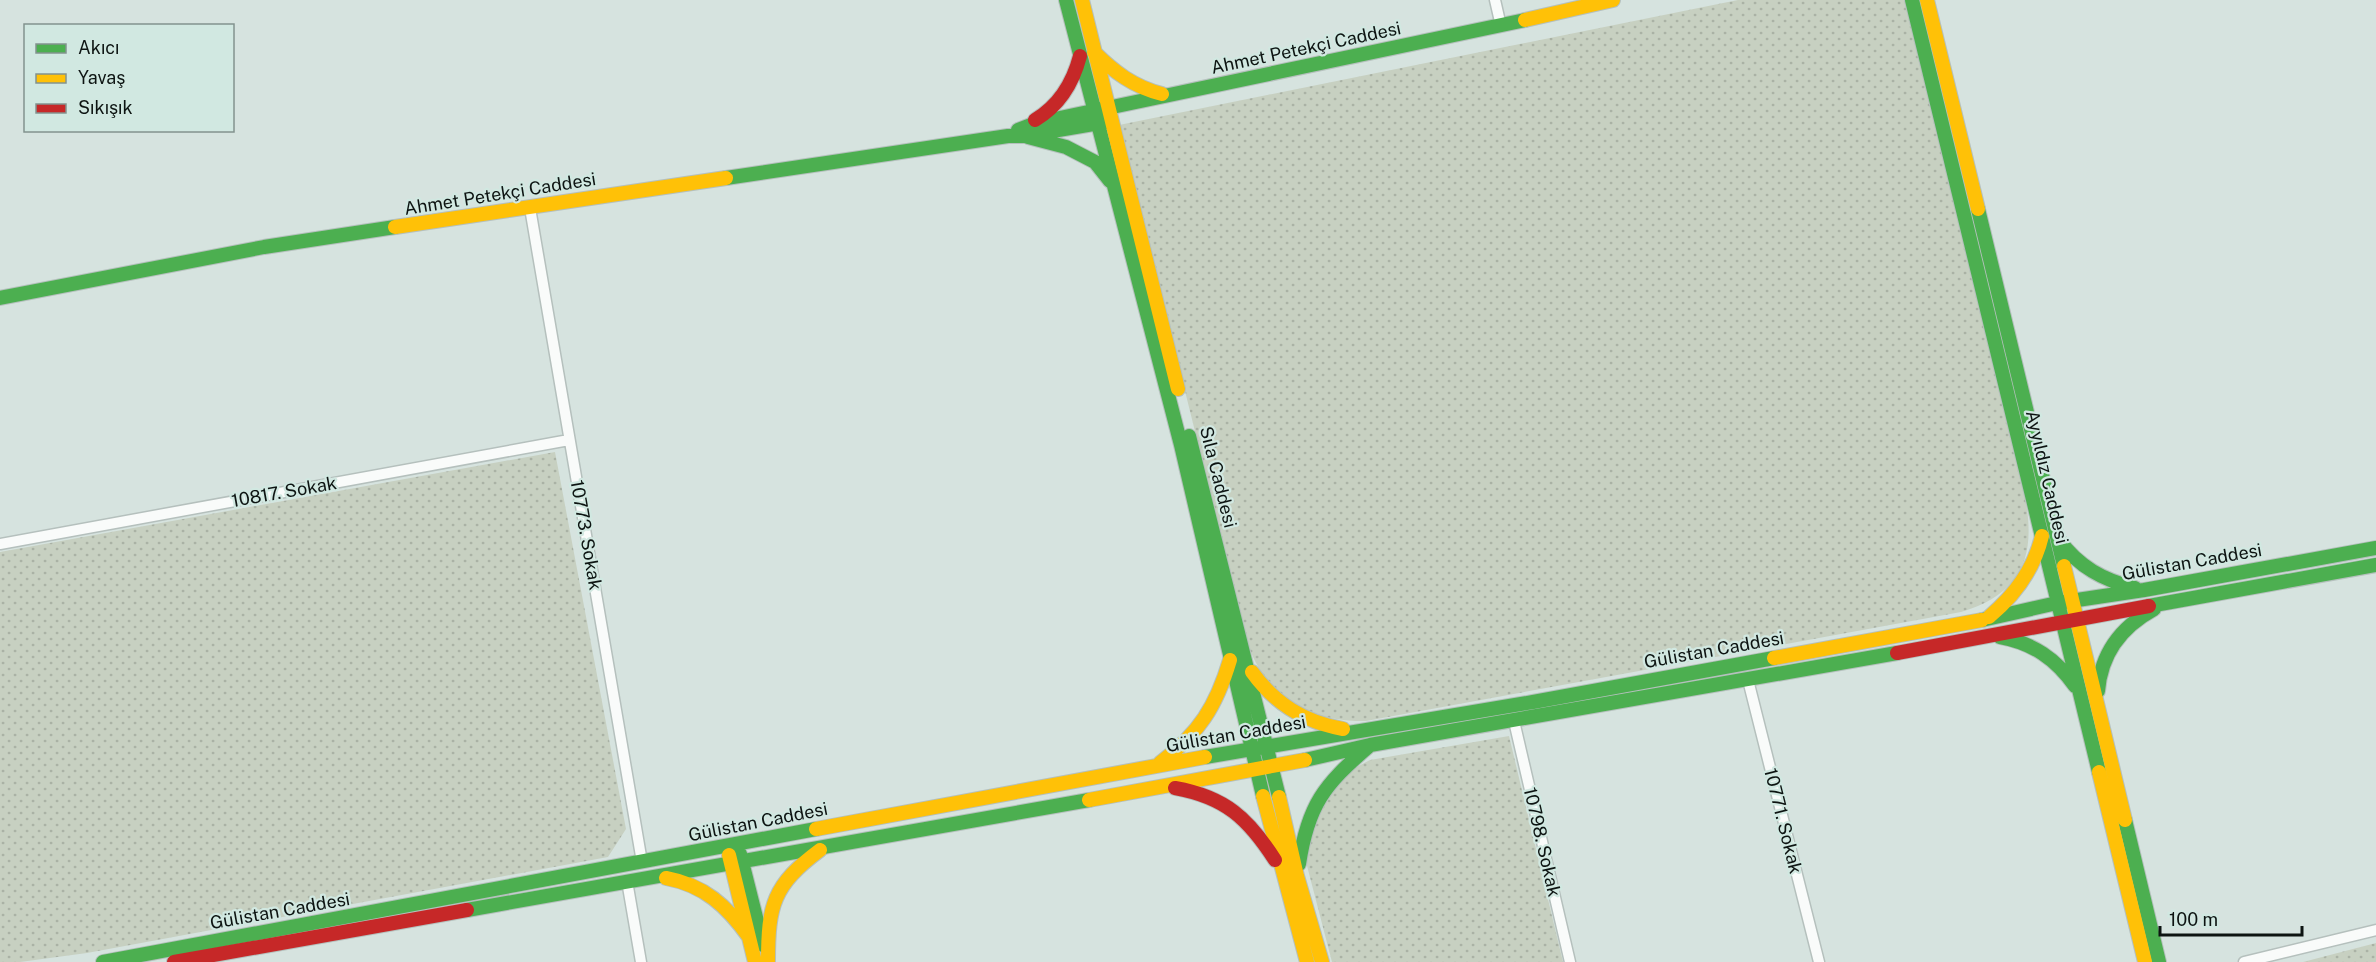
<svg xmlns="http://www.w3.org/2000/svg" width="2376" height="962" viewBox="0 0 2376 962" font-family="'Public Sans',sans-serif">
<style>
.grass{fill:url(#grass-dots)}
.lines{fill:none;stroke-linecap:round;stroke-linejoin:round}
.street-casing{stroke:#b5c0bd;stroke-width:13}
.fast-casing{stroke:#b5c0bd;stroke-width:16}
.slow-casing{stroke:#b5c0bd;stroke-width:16}
.jam-casing{stroke:#b5c0bd;stroke-width:16}
.street{stroke:#f9fbfa;stroke-width:10}
.fast{stroke:#4caf50;stroke-width:14}
.slow{stroke:#ffc107;stroke-width:14}
.jam{stroke:#c62828;stroke-width:14}
.labels{text-anchor:middle;stroke-width:4.5;stroke-linejoin:round;paint-order:stroke}
.street-label{font-size:18px;fill:#0d1412;stroke:#d1e8e1}
</style>
<defs>
<pattern id="grass-dots" width="8" height="8" patternUnits="userSpaceOnUse" patternTransform="scale(1.5)"><rect width="8" height="8" fill="#c7d0c1"/><path d="M2 2h.1M6 6h.1" fill="none" stroke="#aab2a5" stroke-width="1.8" stroke-linecap="round"/></pattern>
</defs>
<rect width="100%" height="100%" fill="#d6e3df"/>
<path class="grass" d="M1738,0H1905L2026,503C2036,561 2018,595 1961,612L1366,721C1310,722 1268,699 1248,645L1119,125Z
M555,452L626,829L608,857L87,953L20,962H0V552Z
M1509,736L1563,962H1332L1306,862L1313,822L1327,794L1353,769L1370,760Z
M2376,943V962H2303Z"/>
<g class="lines">
<defs>
<path id="street" d="M1495,0L1501,26
M530,208L642,862
M0,544L569,440
M1748,680L1819,962
M1514,721L1570,962
M627,881L641,962
M2244,962L2376,930"/>
<path id="fast" d="M1066,0L1181,445L1263,796
M1912,0L2099,772
M1018,130L1036,123L1525,20
M1028,137L1066,147L1095,162L1110,181
M726,178L1008,136H1023L1111,121
M1978,209L2064,566
M0,298L264,247L395,227
M1189,436L1279,797
M2059,540C2079,567 2103,580 2135,588
M2149,606L2376,565
M1982,620L2057,603L2144,590L2376,548
M2000,637C2033,643 2056,659 2075,686
M2098,691C2101,653 2121,627 2154,609
M1205,757L1533,702L1774,658
M1305,760L1370,745L1897,653
M2125,820L2159,962
M740,854L763,945
M1299,864C1308,805 1324,785 1368,747
M467,910L1089,800
M103,962L816,829"/>
<path id="slow" d="M1082,0L1178,389
M1927,0L1978,209
M1525,20L1613,0
M1094,52C1114,72 1134,87 1162,94
M395,227L726,178
M2064,566L2125,820
M1989,617C2015,595 2034,570 2042,536
M1774,658L1982,620
M1252,672C1275,704 1304,722 1343,729
M1160,763C1199,733 1216,707 1230,660
M2099,772L2145,962
M1263,796L1307,962
M1279,797L1297,876L1322,962
M1089,800L1305,760
M816,829L1205,757
M729,855L755,962
M666,878C704,885 727,906 749,937
M768,962C768,905 773,885 820,850"/>
<path id="jam" d="M1035,120C1060,105 1073,83 1080,56
M1897,653L2149,606
M1175,788C1225,797 1248,818 1275,860
M174,962L467,910"/>
</defs>
<use href="#street" class="street-casing"/>
<use href="#fast" class="fast-casing"/>
<use href="#slow" class="slow-casing"/>
<use href="#jam" class="jam-casing"/>
<use href="#street" class="street"/>
<use href="#fast" class="fast"/>
<use href="#slow" class="slow"/>
<use href="#jam" class="jam"/>
</g>
<g class="labels">
<g class="street-label">
<text transform="translate(1306 48) rotate(-12)" y="6">Ahmet Petekçi Caddesi</text>
<text transform="translate(500 194) rotate(-9)" y="6">Ahmet Petekçi Caddesi</text>
<text transform="translate(1218 477) rotate(76)" y="6">Sıla Caddesi</text>
<text transform="translate(2047 477) rotate(77)" y="6">Ayyıldız Caddesi</text>
<text transform="translate(284 492) rotate(-10)" y="6">10817. Sokak</text>
<text transform="translate(586 535) rotate(80)" y="6">10773. Sokak</text>
<text transform="translate(2192 562) rotate(-10)" y="6">Gülistan Caddesi</text>
<text transform="translate(1714 650) rotate(-10)" y="6">Gülistan Caddesi</text>
<text transform="translate(1236 734) rotate(-10)" y="6">Gülistan Caddesi</text>
<text transform="translate(1783 821) rotate(76)" y="6">10771. Sokak</text>
<text transform="translate(758 822) rotate(-11)" y="6">Gülistan Caddesi</text>
<text transform="translate(1542 842) rotate(77)" y="6">10798. Sokak</text>
<text transform="translate(280 911) rotate(-10)" y="6">Gülistan Caddesi</text>
</g>
</g>
<rect x="24" y="24" width="210" height="108" fill="#d1e8e1" stroke="#83938e" stroke-width="1.5"/>
<rect x="36" y="44" width="30" height="9" fill="#4caf50" stroke="#83938e" stroke-width="1.5"/>
<text x="78" y="54" font-size="18" fill="#0d1412">Akıcı</text>
<rect x="36" y="74" width="30" height="9" fill="#ffc107" stroke="#83938e" stroke-width="1.5"/>
<text x="78" y="84" font-size="18" fill="#0d1412">Yavaş</text>
<rect x="36" y="104" width="30" height="9" fill="#c62828" stroke="#83938e" stroke-width="1.5"/>
<text x="78" y="114" font-size="18" fill="#0d1412">Sıkışık</text>
<path d="M2160 926v9h142v-9" fill="none" stroke="#0d1412" stroke-width="3"/>
<text x="2169" y="926" font-size="18" fill="#0d1412" stroke="#d1e8e1" stroke-width="4.5" paint-order="stroke">100 m</text>
</svg>
